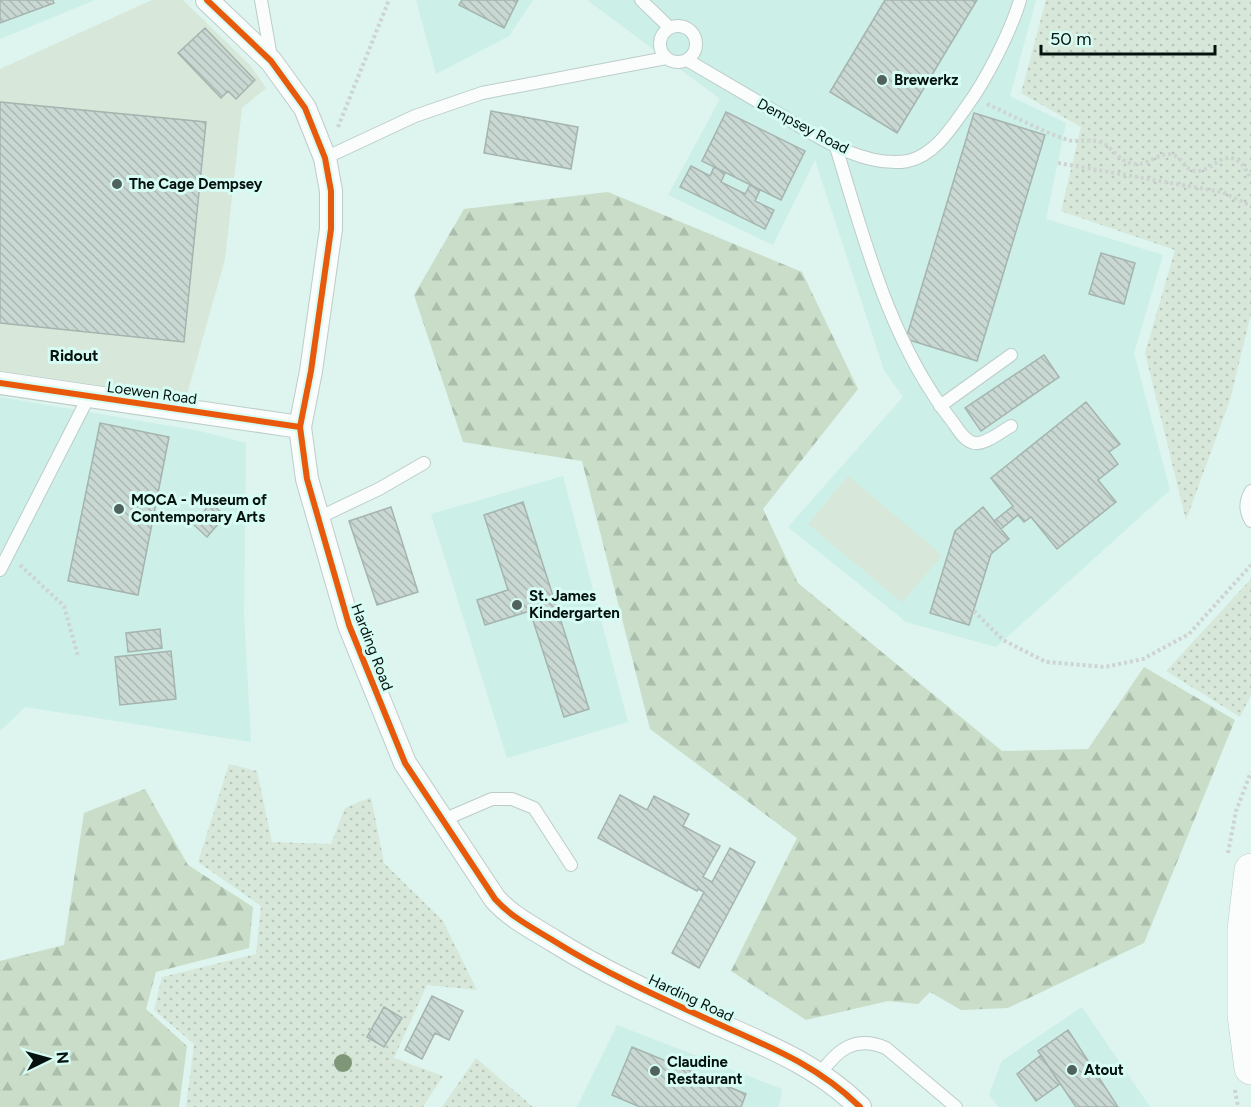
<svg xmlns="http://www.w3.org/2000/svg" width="1251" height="1107" viewBox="0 0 1251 1107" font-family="Figtree,sans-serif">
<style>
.built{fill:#ccefe8}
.grass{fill:url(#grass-dots)}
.forest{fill:url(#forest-firs)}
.pitch{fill:#d7e8da}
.building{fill:url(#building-back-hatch);stroke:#a5b4ae;stroke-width:1.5}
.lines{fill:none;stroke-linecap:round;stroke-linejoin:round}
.lane-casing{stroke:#bccdc9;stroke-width:14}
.street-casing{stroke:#bccdc9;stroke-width:24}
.primary-casing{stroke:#bccdc9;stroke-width:34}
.path{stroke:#cdd4d2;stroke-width:4;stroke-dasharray:3 3;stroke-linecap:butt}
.lane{stroke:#fafdfc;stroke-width:12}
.street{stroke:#fafdfc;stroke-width:22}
.primary{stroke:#fafdfc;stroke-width:33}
.cycleway-casing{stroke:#d6fcf3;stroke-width:10}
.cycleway{stroke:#e8590c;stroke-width:6}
.tree{fill:#7f9679}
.poi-dot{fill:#51615d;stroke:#d6fcf3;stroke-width:2}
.labels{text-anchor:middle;stroke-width:6;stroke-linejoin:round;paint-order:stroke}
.poi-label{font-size:15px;font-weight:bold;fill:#05120f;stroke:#d6fcf3;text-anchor:start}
.street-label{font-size:15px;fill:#05120f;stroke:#d6fcf3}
.neighbourhood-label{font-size:16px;font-weight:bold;fill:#05120f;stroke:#d6fcf3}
</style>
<defs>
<pattern id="grass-dots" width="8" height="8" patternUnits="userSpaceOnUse" patternTransform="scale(1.5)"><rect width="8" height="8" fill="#d7e8da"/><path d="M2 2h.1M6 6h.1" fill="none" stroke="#b7c6ba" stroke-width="1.8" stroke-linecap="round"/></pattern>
<pattern id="forest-firs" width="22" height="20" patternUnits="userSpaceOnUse" patternTransform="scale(1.5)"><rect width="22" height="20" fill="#c9ddc9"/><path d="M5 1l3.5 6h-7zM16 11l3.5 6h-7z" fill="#abbdab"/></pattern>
<pattern id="building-back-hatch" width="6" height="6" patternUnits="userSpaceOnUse" patternTransform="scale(1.5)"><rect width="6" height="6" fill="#c9d8d2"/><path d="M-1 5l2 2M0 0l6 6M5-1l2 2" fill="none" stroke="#abb8b3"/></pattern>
</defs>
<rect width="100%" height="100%" fill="#def4ee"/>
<path class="built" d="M0,0H95L0,39Z
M416,0H533L509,36L436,74Z
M587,0H1036L1010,96L1066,123L1046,219L1163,255L1134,353L1170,490L996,647L906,622L788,527L903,397L884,370L815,160L773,245L668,195L720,99Z
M0,397L200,431L246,443L244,615L251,742L25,707L0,731Z
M563,476L628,722L507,758L431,514Z
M1082,1007L1150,1107H998L989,1094L1002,1061Z
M617,1025L782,1089L779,1107H577Z"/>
<path class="grass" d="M1046,0H1251V314L1230,400L1186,520L1145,353L1175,250L1061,211L1081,127L1021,93Z
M1251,579V695L1240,717L1166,671Z
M229,764L257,771L272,842L331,844L345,808L371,797L384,863L443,921L477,990L427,985L394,1058L443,1076L423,1107H186L194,1044L154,1010L162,977L256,954L261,906L198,862Z
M476,1058L533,1107H442Z"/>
<path class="forest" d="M608,192L802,272L858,389L763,509L798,583L1002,751L1088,749L1144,667L1235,720L1144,943L1008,1008L961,1010L930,992L918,1004L888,1001L806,1020L731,971L797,838L650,729L582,461L463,442L414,295L464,209Z
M145,789L188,865L253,907L249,948L156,972L146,1009L187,1046L179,1107H0V961L64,945L84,813Z"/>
<path class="pitch" d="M152,0H183L251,66L266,88L242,108L225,259L186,398L0,371V69Z
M848,476L942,555L902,603L808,524Z"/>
<path class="building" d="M0,0H53L54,3L0,23Z
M462,0H518L504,28L459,5Z
M885,0H977L897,133L830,92Z
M205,28L255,80L236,99L228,91L221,98L178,53Z
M0,102L206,122L184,342L0,323Z
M491,111L578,127L571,169L484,153Z
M726,112L805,151L781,200L702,161Z
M974,113L1045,135L977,361L906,339Z
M691,166L710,176L714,167L725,173L721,182L745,194L750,185L760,190L755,201L774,210L765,229L680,187Z
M1101,253L1135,263L1124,304L1089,294Z
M1044,355L1059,377L981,431L965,408Z
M1086,402L1120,444L1109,452L1118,464L1098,480L1116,502L1057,549L1031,517L1024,522L1018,515L1001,529L994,521L1013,506L991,478Z
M100,423L169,437L138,595L68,581Z
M523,502L589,709L564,717L530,611L485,625L477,600L508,590L484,515Z
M211,503L225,516L207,537L193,524Z
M391,507L418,592L377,605L349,521Z
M983,507L1009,539L991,554L969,625L930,613L955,531Z
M160,629L162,648L128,652L126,633Z
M171,651L176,699L120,705L115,657Z
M620,795L647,810L654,796L689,814L683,826L720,846L703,877L712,882L730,848L755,862L699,968L672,953L704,892L698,889L697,891L598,838Z
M432,996L463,1011L449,1040L435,1033L422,1059L405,1050Z
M384,1007L402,1018L384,1047L367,1037Z
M1068,1030L1118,1107H1076L1038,1051Z
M632,1047L746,1094L741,1107H640L612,1095Z
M1041,1055L1060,1084L1036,1101L1017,1074Z"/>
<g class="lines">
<defs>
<path id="lane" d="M261,0L271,57
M641,0L670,28
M660 44a18 18 0 1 1 36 0a18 18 0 1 1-36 0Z
M687,60C716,77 745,94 774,111C812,133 862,169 908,161C935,155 952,127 967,106C986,80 1011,31 1020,0
M836,147C865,242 890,342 952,421C958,429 964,441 974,443C985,445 1002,431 1011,426
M325,158L415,116L482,93L666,58
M940,406L1011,355
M1251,491C1245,501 1245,511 1251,521
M318,518L379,489L424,463
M0,570L89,396
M443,820L492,799H512L534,808L571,865
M820,1074C838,1049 855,1035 886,1048L956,1107"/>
<path id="street" d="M207,0L271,61L305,108L325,158L331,191V229L311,371L300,427L307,479L349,625L405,763L495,899C511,917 533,928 554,941C605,973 661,998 716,1023C770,1047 817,1065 860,1107
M0,383L300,427"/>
<path id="primary" d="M1251,870L1244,930V1015L1251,1068"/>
</defs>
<use href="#lane" class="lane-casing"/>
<use href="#street" class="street-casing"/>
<use href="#primary" class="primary-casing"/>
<path class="path" d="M987,104C1014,116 1040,131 1068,140C1078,143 1089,138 1100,142C1115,147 1117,164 1138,164C1150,164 1161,151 1173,155C1183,158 1184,170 1195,171C1212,173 1223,147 1241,163C1245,167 1247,173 1251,178
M338,127L389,0
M1058,163L1222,192L1251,206
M20,565L64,606L78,656
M974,611L1003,640L1046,662L1105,667L1143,659L1189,634L1251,565
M1228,853L1236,811L1251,772
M1235,1090L1238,1107"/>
<use href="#lane" class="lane"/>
<use href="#street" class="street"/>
<use href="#primary" class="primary"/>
<defs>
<path id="cycleway" d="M207,0L271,61L305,108L325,158L331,191V229L311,371L300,427L307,479L349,625L405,763L495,899C511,917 533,928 554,941C605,973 661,998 716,1023C770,1047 817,1065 860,1107
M0,383L300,427"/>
</defs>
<use href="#cycleway" class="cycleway-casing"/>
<use href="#cycleway" class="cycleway"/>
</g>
<circle class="tree" cx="343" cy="1063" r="9"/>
<g class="poi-dot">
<circle cx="882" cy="80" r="6"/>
<circle cx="117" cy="184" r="6"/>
<circle cx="119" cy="509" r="6"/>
<circle cx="517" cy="605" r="6"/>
<circle cx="1072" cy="1070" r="6"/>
<circle cx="655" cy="1071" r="6"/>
</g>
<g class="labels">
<g class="poi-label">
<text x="894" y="85">Brewerkz</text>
<text x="129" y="189">The Cage Dempsey</text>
<text x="131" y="505">MOCA - Museum of<tspan x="131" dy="17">Contemporary Arts</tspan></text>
<text x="529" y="601">St. James<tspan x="529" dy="17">Kindergarten</tspan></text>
<text x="667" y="1067">Claudine<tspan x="667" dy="17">Restaurant</tspan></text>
<text x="1084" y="1075">Atout</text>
</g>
<g class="street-label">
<text transform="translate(803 126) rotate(28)" y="5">Dempsey Road</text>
<text transform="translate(152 393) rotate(8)" y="5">Loewen Road</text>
<text transform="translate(372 647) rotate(69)" y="5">Harding Road</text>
<text transform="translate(691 998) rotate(25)" y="5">Harding Road</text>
</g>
<g class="neighbourhood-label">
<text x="74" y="361">Ridout</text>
</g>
</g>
<g transform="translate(48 1059) rotate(85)" stroke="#d6fcf3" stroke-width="4.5" paint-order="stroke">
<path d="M0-4.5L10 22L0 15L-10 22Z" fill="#05120f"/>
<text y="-9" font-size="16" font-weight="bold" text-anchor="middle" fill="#05120f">N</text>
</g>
<path d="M1041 45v9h174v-9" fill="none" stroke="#05120f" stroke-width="3"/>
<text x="1050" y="45" font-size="18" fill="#05120f" stroke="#d6fcf3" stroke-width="4.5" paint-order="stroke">50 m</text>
</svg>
